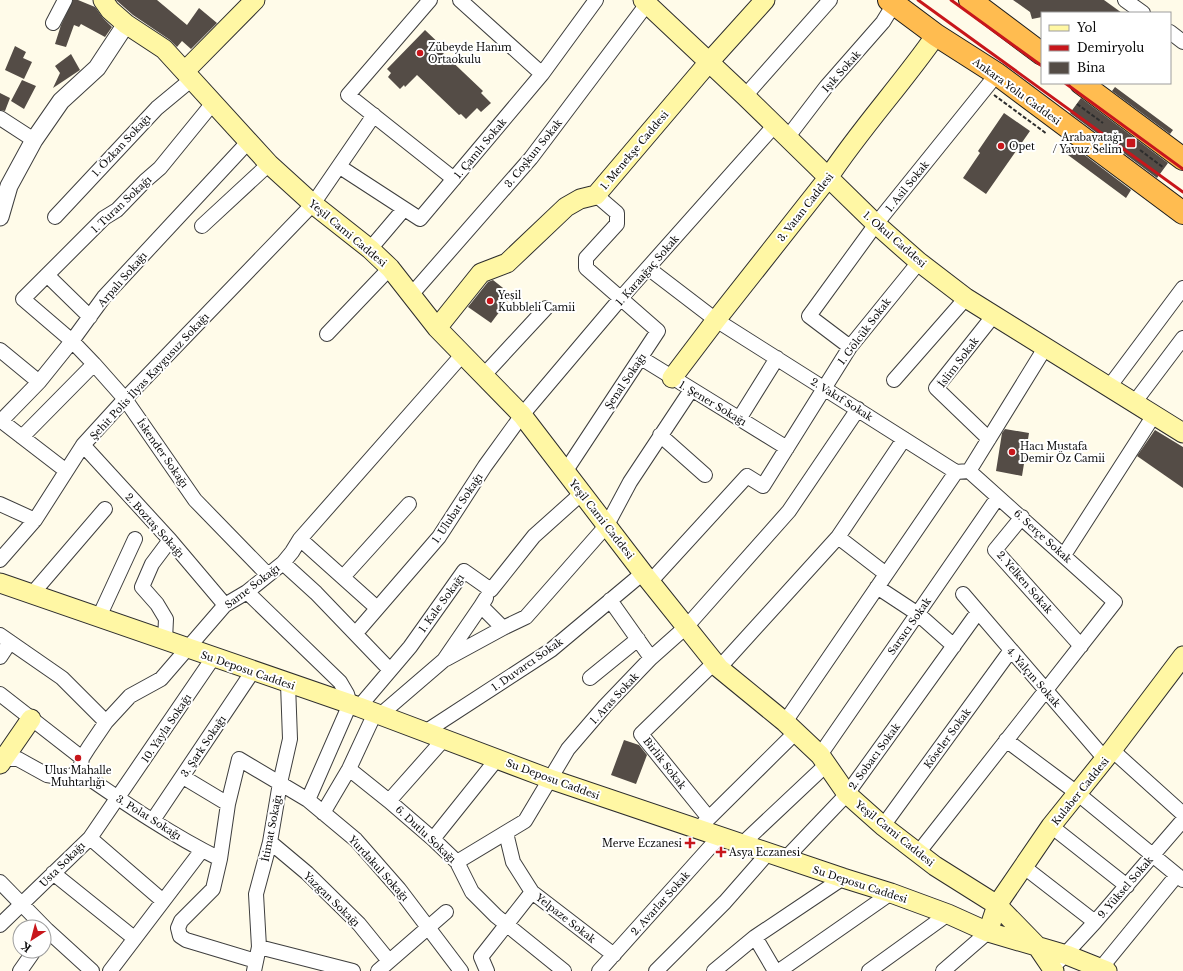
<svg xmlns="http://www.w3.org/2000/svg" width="1183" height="971" viewBox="0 0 1183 971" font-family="'Libre Baskerville',serif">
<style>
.building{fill:#544c46}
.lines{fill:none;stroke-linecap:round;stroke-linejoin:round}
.minor-casing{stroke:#3e3e3e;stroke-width:16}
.tertiary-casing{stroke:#3e3e3e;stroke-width:19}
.secondary-casing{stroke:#2d2d2d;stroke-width:21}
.trunk-casing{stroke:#1c1c1c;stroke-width:24}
.path{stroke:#2d2d2d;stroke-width:2;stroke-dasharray:4 2;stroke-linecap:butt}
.minor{stroke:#fff;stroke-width:14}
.tertiary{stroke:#fff;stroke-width:17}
.secondary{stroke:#fff7a4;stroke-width:19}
.trunk{stroke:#ffbc50;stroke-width:22}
.rail{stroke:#c8161b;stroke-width:3}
.poi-dot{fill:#c8161b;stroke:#fff;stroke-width:1.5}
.labels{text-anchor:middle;stroke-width:4;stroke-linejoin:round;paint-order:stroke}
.poi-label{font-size:10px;fill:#0b0b0b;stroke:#fff;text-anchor:start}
.street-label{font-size:10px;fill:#0b0b0b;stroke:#fff}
</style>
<rect width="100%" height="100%" fill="#fffbe9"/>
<path class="building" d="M73,0H78L95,7L103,18L112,27L105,37L81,24L79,27L74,25L66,47L55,44L61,25Z
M116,0H157L187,25L199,8L217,23L191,49L182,41L177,47L170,40L133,15Z
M1013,0H1104L1122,13H1042V17L1032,19L1030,12Z
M425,30L446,50L443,53L483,91L481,93L491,103L481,112L477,108L466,119L461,114L459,115L417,75L405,87L404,85L400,89L388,77L391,73L387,69Z
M15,46L26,52L23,58L32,62L24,79L5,70Z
M71,54L80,70L53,88L60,73L55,66Z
M22,80L36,86L24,109L11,101Z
M1115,87L1173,130L1170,134L1112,91Z
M0,93L10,98L5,111L0,110Z
M1081,98L1168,163L1157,178L1070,113Z
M1004,113L1030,131L986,194L963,178L980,153L978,151Z
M1074,147L1131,190L1126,198L1068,155Z
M493,280L512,295L491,323L468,307L488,282Z
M1005,429L1029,433L1022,476L996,471L1002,433Z
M1155,430L1183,447V488L1137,456Z
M624,740L639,745L647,755L636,784L611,775Z"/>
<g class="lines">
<defs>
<path id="minor" d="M430,0L348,95L454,179
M460,0L542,74
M1125,0L1143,13
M53,23L65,0
M1170,32L1183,42
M745,96L830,0
M213,103L160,168L145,181L117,210L104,218L23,299L72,341L94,364L125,399L195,500L268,575
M0,118L34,140
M787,138L826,87L883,22L894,4
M340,167L420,219L542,74L596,0
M55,217L157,108L192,79
M202,226L269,164
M370,249L404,209
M648,268L716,320L904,439L956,472L969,471
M47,275L90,317
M411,295L531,158L647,4
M327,334L390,268
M850,347L809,316L876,224L997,74
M0,350L39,382
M641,358L787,448
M484,375L546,308
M894,380L966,298
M1109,387L1183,288
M1134,403L1183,338
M739,419L777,358
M0,420L65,470
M1,421L39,382L72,341L104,297L249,141
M660,435L705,475
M22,437L94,364
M989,439L936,388L994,315
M83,445L170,540L225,605
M969,471L1045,348
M565,472L658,331L586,268V258L617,224V213L596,195
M0,504L35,520
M1022,517L995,550L1081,646
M838,537L886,574
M300,539L377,608
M1064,555L1154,415
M0,560L35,520L83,445L125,399L313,204L374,115
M283,563L316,593L390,670
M343,577L409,504
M650,582L747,476L763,486L850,347L919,262
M877,587L918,614L954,646
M247,592L340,682L347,694L350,704L308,800
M32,594L105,509
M963,594L1105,759
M610,600L651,658
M99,617L135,539
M503,628L526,617L607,525L630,482L691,390
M356,633L439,537L485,466L522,415L621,298L774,126
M0,635L62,678L106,722
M165,640L166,619L157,604L142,587L152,564L170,540
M0,657L10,642
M446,659L503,628L481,606L486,598
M719,668L838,537L904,439
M590,678L638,639
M0,694L82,758
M359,707L410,647L464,571L491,590L534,536L582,493
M380,715L444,660L481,606
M785,722L956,472
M425,732L551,650L643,573
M1006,740L1077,793L1183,880
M1112,750L1183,814
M820,755L998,497
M5,759H18L47,775L65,778L80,772L82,758L89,747L106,722L130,696L161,679L225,605L247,592L283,563L292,552L300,539L463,354
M349,769L389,801L433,839L457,862L472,892L496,916L564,971
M80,772C125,803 171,835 220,859
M183,777L228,804
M389,801L444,739
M323,813L349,769L375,713
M708,817L641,734L715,662
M153,820L253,671
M703,824L796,732
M883,826L1011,650
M1051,826L1127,886
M506,833L513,862L532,892L614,955
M90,838L163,901
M433,839L497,759
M270,842L307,873L359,924L389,961
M742,844L826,765
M918,853L1115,602L969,471
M785,859L847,794L978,612
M457,862L525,821L568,749L605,706L651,658L687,626L789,511L858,409
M1024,867L1095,922
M53,873L134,938
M0,882L47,930L92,971
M0,925L90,838L213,658
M755,937L775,971
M259,947L353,971
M256,961L186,940L180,936L178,928L181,921L213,889L220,859L228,804L239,759L308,800L356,840L399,889L461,971
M1059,961L1095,922L1183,820
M1101,968L1177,875
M20,971L34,951
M110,971L202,850
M254,971L259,947L256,894L270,842L280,783L290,739L288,684
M378,971L446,912
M487,971L481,957L532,892
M599,971L720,836
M656,971L725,902L768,853
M714,971L755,937L843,878
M779,971L891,893
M869,971L948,914
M943,971L988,932"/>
<path id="tertiary" d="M0,217L9,186L34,140L61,101L97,68L126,24"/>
<path id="secondary" d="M103,0L110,10L126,24L164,49L269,164L313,204L370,249L390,268L437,328L522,415L643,573L719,668L785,722L820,755L847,794L883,826L935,866L997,905L1037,946L1054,971
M643,0L745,96L876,224L919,262L966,298L1183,433
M185,71L255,0
M437,328L481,273L507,263L566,207L580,199L596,195L709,62L765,0
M672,378L716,320L828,178C861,128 902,84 936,35
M0,583L359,707L550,779L843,878L891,893L948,914L988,932L1067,955L1107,971
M0,764L31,719
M988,932L997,905L1051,826L1112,750L1183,656"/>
<path id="trunk" d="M889,0L936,35L997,74L1183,213
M970,0L1042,54
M1081,83L1183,159"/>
</defs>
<use href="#minor" class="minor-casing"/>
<use href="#tertiary" class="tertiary-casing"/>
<use href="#secondary" class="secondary-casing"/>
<use href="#trunk" class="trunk-casing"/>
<path class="path" d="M994,95L1047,134
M1077,104L1103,123
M1140,150L1164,168"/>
<use href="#minor" class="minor"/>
<use href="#tertiary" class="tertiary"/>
<use href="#secondary" class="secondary"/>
<use href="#trunk" class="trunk"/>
<path class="rail" d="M918,0L1183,192
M951,0L1042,66
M1065,83L1183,169"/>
</g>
<g class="poi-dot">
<circle cx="420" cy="53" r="4"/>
<rect x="1126" y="138" width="10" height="10" rx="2"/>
<circle cx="1001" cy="146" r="4"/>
<circle cx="490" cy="301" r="4"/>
<circle cx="1012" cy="452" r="4"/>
<circle cx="78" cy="758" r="4"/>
<path d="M688 837h4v4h4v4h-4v4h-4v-4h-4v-4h4z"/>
<path d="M719 846h4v4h4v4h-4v4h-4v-4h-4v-4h4z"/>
</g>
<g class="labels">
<g class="poi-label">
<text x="428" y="51">Zübeyde Hanım<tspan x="428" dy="12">Ortaokulu</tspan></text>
<text x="1122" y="141" text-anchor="end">Arabayatağı<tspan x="1122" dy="12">/ Yavuz Selim</tspan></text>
<text x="1009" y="150">Opet</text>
<text x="498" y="299">Yeşil<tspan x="498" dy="12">Kubbleli Camii</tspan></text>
<text x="1020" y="450">Hacı Mustafa<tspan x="1020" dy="12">Demir Öz Camii</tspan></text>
<text x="78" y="774" text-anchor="middle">Ulus Mahalle<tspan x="78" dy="12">Muhtarlığı</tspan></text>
<text x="682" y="847" text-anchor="end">Merve Eczanesi</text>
<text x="729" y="856">Asya Eczanesi</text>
</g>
<g class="street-label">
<text transform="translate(841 71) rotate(-48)" y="4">Işık Sokak</text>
<text transform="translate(1017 91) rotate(36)" y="4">Ankara Yolu Caddesi</text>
<text transform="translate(121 145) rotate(-47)" y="4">1. Özkan Sokağı</text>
<text transform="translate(480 148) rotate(-50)" y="4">1. Çamlı Sokak</text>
<text transform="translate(634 150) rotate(-50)" y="4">1. Menekşe Caddesi</text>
<text transform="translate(533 153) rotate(-51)" y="4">3. Coşkun Sokak</text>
<text transform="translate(907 186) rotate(-51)" y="4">1. Asil Sokak</text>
<text transform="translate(121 204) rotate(-43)" y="4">1. Turan Sokağı</text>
<text transform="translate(805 207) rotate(-52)" y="4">3. Vatan Caddesi</text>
<text transform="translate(348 233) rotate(40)" y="4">Yeşil Cami Caddesi</text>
<text transform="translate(895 239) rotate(41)" y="4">1. Okul Caddesi</text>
<text transform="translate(647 270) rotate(-49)" y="4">1. Karaağaç Sokak</text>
<text transform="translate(122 279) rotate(-49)" y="4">Arpalı Sokağı</text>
<text transform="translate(864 331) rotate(-53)" y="4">1. Gölcük Sokak</text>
<text transform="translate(958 362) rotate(-53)" y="4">İslim Sokak</text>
<text transform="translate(149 376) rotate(-47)" y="4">Şehit Polis İlyas Kaygusuz Sokağı</text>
<text transform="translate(625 381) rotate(-56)" y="4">Şenal Sokağı</text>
<text transform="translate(842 399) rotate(32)" y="4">2. Vakıf Sokak</text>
<text transform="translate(713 403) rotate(31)" y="4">1. Şener Sokağı</text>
<text transform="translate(163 453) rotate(55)" y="4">İskender Sokağı</text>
<text transform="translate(457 508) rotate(-56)" y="4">1. Ulubat Sokağı</text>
<text transform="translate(602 519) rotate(52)" y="4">Yeşil Cami Caddesi</text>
<text transform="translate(155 525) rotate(48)" y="4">2. Boztaş Sokağı</text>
<text transform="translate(1043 536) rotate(42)" y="4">6. Serçe Sokak</text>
<text transform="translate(1025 582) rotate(49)" y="4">2. Yelken Sokak</text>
<text transform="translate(252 586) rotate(-37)" y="4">Same Sokağı</text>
<text transform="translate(441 603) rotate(-54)" y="4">1. Kale Sokağı</text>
<text transform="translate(909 626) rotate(-55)" y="4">Sarsıcı Sokak</text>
<text transform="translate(527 664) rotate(-35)" y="4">1. Duvarcı Sokak</text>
<text transform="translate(248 670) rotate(19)" y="4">Su Deposu Caddesi</text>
<text transform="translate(1034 677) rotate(49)" y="4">4. Yalçın Sokak</text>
<text transform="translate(614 698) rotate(-47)" y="4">1. Aras Sokak</text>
<text transform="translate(166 728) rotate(-56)" y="4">10. Yayla Sokağı</text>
<text transform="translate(947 738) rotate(-54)" y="4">Köseler Sokak</text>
<text transform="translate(203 746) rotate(-56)" y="4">3. Şark Sokağı</text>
<text transform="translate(874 756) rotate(-54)" y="4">2. Sobacı Sokak</text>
<text transform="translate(665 763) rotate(52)" y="4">Birlik Sokak</text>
<text transform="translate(553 779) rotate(20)" y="4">Su Deposu Caddesi</text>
<text transform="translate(1080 791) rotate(-51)" y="4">Kulaber Caddesi</text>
<text transform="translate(149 817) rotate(32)" y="4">3. Polat Sokağı</text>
<text transform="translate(271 828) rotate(-79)" y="4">İtimat Sokağı</text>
<text transform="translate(895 833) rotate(39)" y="4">Yeşil Cami Caddesi</text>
<text transform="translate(426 834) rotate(43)" y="4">6. Dutlu Sokağı</text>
<text transform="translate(62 864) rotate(-45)" y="4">Usta Sokağı</text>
<text transform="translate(379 868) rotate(48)" y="4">Yurdakul Sokağı</text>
<text transform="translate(860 884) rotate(18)" y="4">Su Deposu Caddesi</text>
<text transform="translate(1125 887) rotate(-49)" y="4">9. Yüksel Sokak</text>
<text transform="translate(332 899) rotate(44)" y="4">Yazgan Sokağı</text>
<text transform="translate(660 903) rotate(-48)" y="4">2. Avarlar Sokak</text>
<text transform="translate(566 918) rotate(38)" y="4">Yelpaze Sokak</text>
</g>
</g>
<rect x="1041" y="12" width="130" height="72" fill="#ffffff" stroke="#9d9d9d"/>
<rect x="1049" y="25" width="20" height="6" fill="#fff7a4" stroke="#9d9d9d"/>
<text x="1077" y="32" font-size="12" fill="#0b0b0b">Yol</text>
<rect x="1049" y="45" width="20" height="6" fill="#c8161b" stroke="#9d9d9d"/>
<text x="1077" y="52" font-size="12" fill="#0b0b0b">Demiryolu</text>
<rect x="1049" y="62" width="20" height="12" fill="#544c46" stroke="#9d9d9d"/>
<text x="1077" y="72" font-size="12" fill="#0b0b0b">Bina</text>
<g transform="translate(32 939) rotate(216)"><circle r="19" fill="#ffffff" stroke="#9d9d9d"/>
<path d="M0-3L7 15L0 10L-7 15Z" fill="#c8161b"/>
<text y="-6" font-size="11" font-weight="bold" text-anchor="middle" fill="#0b0b0b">K</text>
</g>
</svg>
